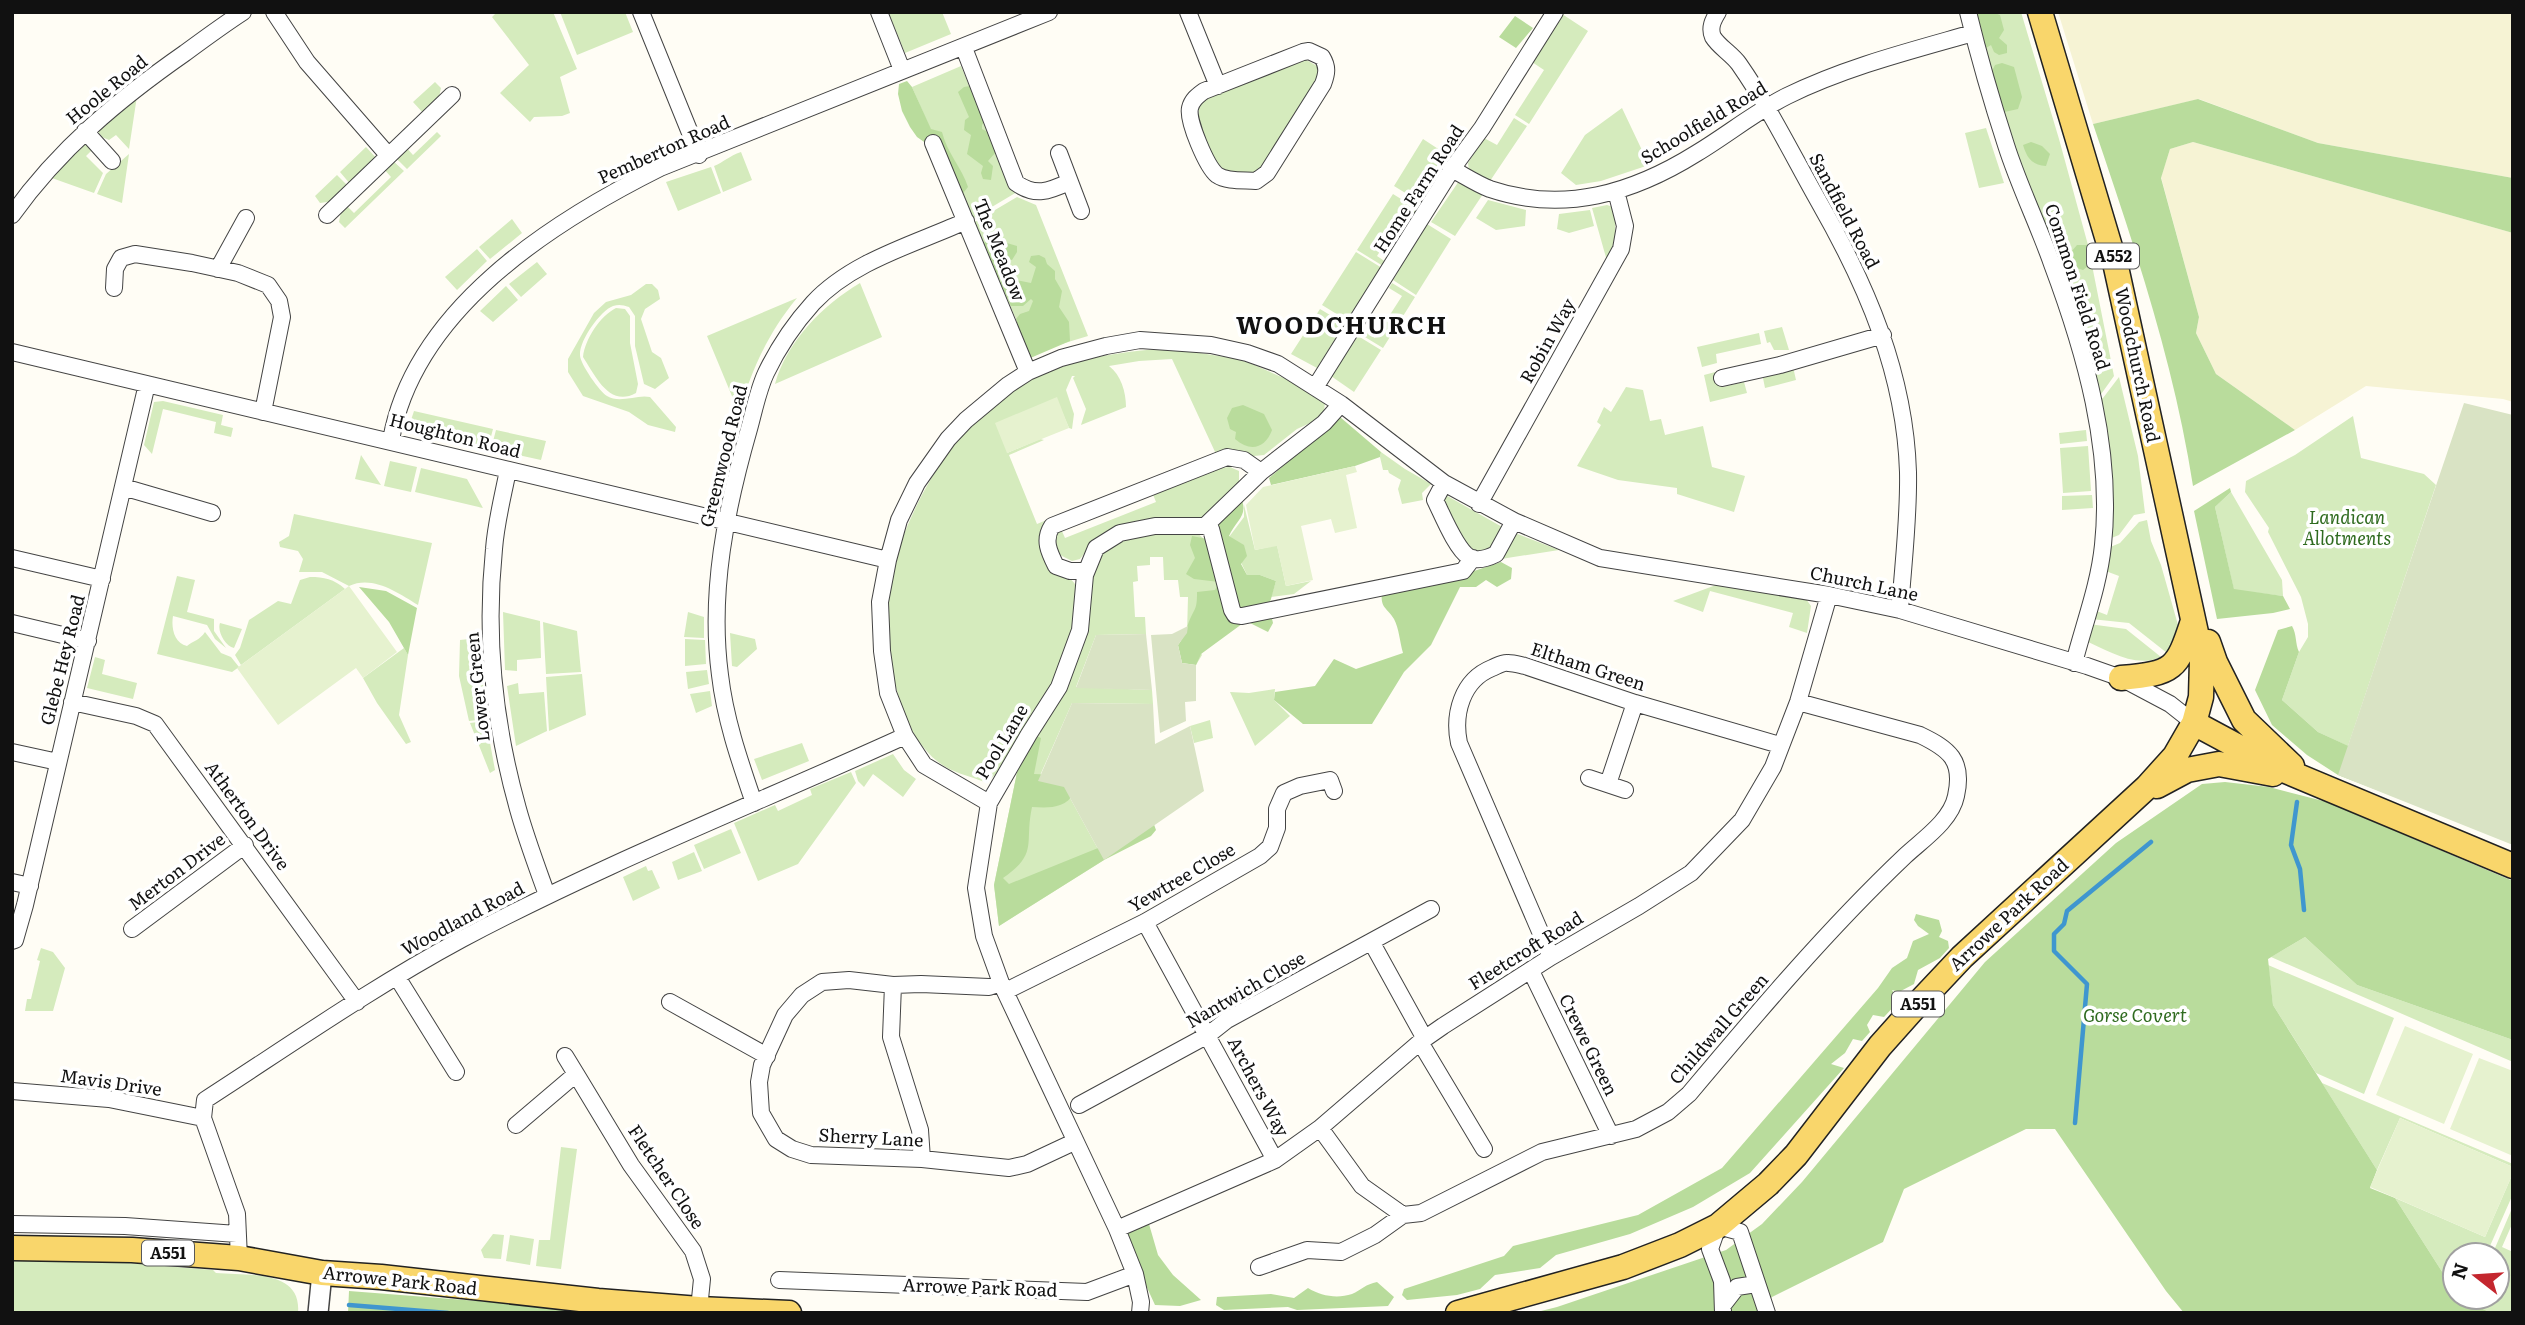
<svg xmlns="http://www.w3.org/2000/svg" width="2525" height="1325" viewBox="0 0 2525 1325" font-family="Literata,serif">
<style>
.farmland{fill:#f6f3d4}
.green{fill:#d5ebbd}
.forest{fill:#b9dc9c}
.cemetery{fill:#d9e3c4}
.pitch{fill:#e6f2cf}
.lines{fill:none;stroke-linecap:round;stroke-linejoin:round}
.stream{stroke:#3f96cf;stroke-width:4.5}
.minor-casing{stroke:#444;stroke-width:18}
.tertiary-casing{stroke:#444;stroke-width:22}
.primary-casing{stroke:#222;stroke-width:27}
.minor{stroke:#fff;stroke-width:16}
.tertiary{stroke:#fff;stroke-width:19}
.primary{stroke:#f9d66b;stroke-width:24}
.labels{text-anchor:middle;stroke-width:7;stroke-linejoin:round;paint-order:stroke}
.shield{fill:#fff;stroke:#585858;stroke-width:2}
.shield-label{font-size:16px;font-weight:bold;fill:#111}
.street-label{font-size:18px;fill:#111;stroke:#fff}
.park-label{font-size:18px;font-style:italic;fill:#2f6b1f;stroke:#fff}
.district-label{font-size:24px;font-weight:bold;letter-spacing:2px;fill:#111;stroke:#fff}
</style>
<rect width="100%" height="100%" fill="#fffdf5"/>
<path class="farmland" d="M2058,12H2513V178L2318,143L2199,99L2093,124Z
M2193,142L2513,233V402L2503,399L2366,386L2295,430L2216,374L2196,333L2199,317L2161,177L2170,149Z"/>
<path class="green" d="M497,12H553L577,69L560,77L570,113L562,116L534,117L530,122L500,93L529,65L492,17Z
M560,12H625L633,32L577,55Z
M888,12H942L951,34L905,53Z
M1971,12H2021L2059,139L2088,245L2114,376L2099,397L2013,149Z
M1562,14L1588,31L1529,124L1515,115L1544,70L1532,62Z
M1303,58L1317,66L1320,76L1267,162L1255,173C1247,173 1235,175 1227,172C1209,165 1191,117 1202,100Z
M961,66L1010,185L1017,192L970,220L912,87Z
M435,82L441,88L438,102L424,114L413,102Z
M137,96L129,149L116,135L109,140L102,137L96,129Z
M1622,108L1649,165L1601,181L1576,185L1561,173L1585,135Z
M1514,118L1527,126L1490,181L1469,171L1468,163L1484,138L1497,145Z
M1986,128L2004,183L1979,188L1965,133Z
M437,132L441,136L407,169L395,157L405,146L413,155Z
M1423,139L1449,156L1420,202L1394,186Z
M84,140L93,149L86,156L103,173L94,193L49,177Z
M366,147L378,160L351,185L340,172Z
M741,152L752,180L723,192L714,166C724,162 729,156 741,152Z
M129,154L122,203L97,194L106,174Z
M392,160L404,171L345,228L339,222L342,207L345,204L354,213L391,177L383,168Z
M711,167L721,193L678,211L666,182Z
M337,175L349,187L334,201L320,203L315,196Z
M1459,181L1485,191L1455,236L1431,222Z
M1393,194L1419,210L1412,221L1403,215L1377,256L1386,262L1383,266L1357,250Z
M1017,197L1036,205L1088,336L1055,346L1028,359L1016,319L973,223Z
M1488,200L1526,210L1525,226L1496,230L1476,218Z
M1607,205L1613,207C1617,227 1616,243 1607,261L1592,208Z
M1590,210L1594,226L1569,233L1557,229L1559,214Z
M512,219L522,233L490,259L479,247Z
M1427,224L1451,239L1416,295L1393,280Z
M477,249L487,261L457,290L445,277Z
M1356,252L1382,268L1348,321L1322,305Z
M537,262L547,274L521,297L509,284Z
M860,283L882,337L775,384C787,341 823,305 860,283Z
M1392,283L1415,297L1383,348L1360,334L1362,330L1375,338L1402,296L1389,288Z
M646,284H652L658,290L660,299L645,309L641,319L652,352L661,358L669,378L655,389L644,384L635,346V316L629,307C623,305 619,304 613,306C600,311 579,341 580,355C580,364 600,392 607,396C620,404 637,394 650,397L676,427L675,432L648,425L629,412L583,396L568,372V359L594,313L606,302L631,295Z
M506,286L518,300L493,322L480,311Z
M797,298C768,333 752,369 739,413L707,336Z
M616,308L625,309L630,316V343L638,384L636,393C609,408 595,375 583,357C585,339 600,316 616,308Z
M1320,309L1345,324L1317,368L1291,354Z
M1782,327L1789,350H1774L1770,342L1767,343L1764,331Z
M1759,333L1761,344L1716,354L1717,363L1702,367L1697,347Z
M1358,336L1381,350L1354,392L1331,376Z
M1170,348L1243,360L1286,379L1320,397L1325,402L1324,412L1319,419L1297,429L1264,455L1254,456L1216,454L1172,359L1139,361L1109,366C1121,375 1126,392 1126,407L1081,425L1086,409L1073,378L1075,376H1072L1066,390L1074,414L1072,429L1069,428L1056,398L1007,453L1040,439L1044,440L1009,455L1037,524L1049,519L1044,522L1041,534L1069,578C1080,586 1078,594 1077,607C1074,655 1046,696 1022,736C1014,748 999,777 985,782C969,776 950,772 937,761C913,741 902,712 895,683C888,647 883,608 891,572C893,562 898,552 901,542C921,489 951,439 996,403C1048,361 1105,353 1170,348Z
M1791,358L1796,380L1765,388L1763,378L1780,373Z
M1719,371L1723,387L1744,382L1747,393L1710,402L1704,375Z
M2119,377L2138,456L2145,513L2134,515L2119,535L2109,539L2098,400L2103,398Z
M1626,387L1643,390L1650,421L1661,419L1665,435L1703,426L1712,467L1745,476L1734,512L1677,494V488L1618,480L1577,466L1601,425L1597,422L1604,407L1611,412Z
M163,401L223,415L221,425L233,428L231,437L214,433L216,422L163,409L152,454L144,445L154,402Z
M414,411L493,429L488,448L408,429Z
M2353,416L2361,458L2424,474L2436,485L2348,746L2318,732L2282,700L2299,652L2308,637V624L2301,597L2268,532L2269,528L2245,492L2246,481L2295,455Z
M496,430L546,441L541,460L491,449Z
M2086,430L2087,441L2060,444L2059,433Z
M2088,446L2091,491L2063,493L2060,448Z
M1381,452L1405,469L1431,484L1422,493L1423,500L1402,504L1398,489L1401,480L1389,473L1388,470H1383L1380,457Z
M361,455L381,485L355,479Z
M390,461L417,467L411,492L384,486Z
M1230,467L1239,471V484L1207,515L1196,521L1087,550L1080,559L1072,561L1054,552L1051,537L1061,529L1065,538L1156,502L1152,492L1220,468Z
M421,468L467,479L483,508L415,492Z
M2231,492L2282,580L2283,596L2234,590L2215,507Z
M1442,493L1504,528L1490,552L1472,553L1440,502Z
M2092,495L2093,508L2062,510V496Z
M1244,505L1255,550L1277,545L1286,586L1311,581L1294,594L1271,597L1276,581L1260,575H1247L1229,537L1244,517Z
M294,514L432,543L418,605C398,593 373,575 349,586L322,572H299L303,559L298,551L280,547L279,542L289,536Z
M2147,520L2151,541L2161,565L2178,625L2175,641L2167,653L2129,623L2091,619L2094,610L2107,615L2119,576L2103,570L2108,548L2120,543L2139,522Z
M1195,531L1203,538L1221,590L1197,645L1202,655L1196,665L1187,633L1188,597H1180L1178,580H1164L1163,557H1150V565L1137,566L1138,581L1133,582L1135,617H1145L1146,634L1096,635L1076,687L1152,690L1153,704L1072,703L1038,780L1064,787L1104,860L999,926L994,885L1020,758L1062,689L1093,565L1099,550L1132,532Z
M1515,533L1559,550L1501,559Z
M177,576L195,580L187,612L214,619V631L226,648L215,639L207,625L173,616C171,628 174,643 187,646C193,641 200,640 205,632L221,653L231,657L239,667L232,672L157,654Z
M310,577C324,577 334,579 345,589L241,665L235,655L240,648L249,620L278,601L291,604L300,580Z
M1716,585L1806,599L1811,606L1807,633L1789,627L1793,613L1710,591L1703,612L1673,601Z
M503,612L540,621L541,658L517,660V671L505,670Z
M688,612L704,617V638L684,637Z
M543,622L577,631L581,672L546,674Z
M220,623L242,629L234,648C225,646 217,631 220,623Z
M2089,624L2126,629L2161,657C2135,669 2108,650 2083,640Z
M730,633L755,639L757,649L737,667L732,666Z
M479,638L486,719L469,721L459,676L460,640Z
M685,639L705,640L706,664L685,666Z
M404,648L408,655L399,715L411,742L406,744L377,703L363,678Z
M95,657L105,660L102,674L137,683L133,699L87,688Z
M707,670L709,684L688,689L686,672Z
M582,674L586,715L549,731L546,677Z
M518,683L519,694L544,692L547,731L516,746L507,686Z
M1275,689L1274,700L1290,716L1255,746L1230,692L1249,693Z
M710,691L712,706L696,713L690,694Z
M1210,720L1213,738L1194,743L1190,726Z
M486,721L495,770L490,773L470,723Z
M802,743L809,761L762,780L754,759Z
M893,754L904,770L916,779L903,797L873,774L864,787L858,781L855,771Z
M851,772L856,783L798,864L758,881L734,823L775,805L778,811L812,795L810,789Z
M731,829L741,853L704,869L694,845Z
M694,852L702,871L678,880L672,862Z
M646,866L648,871L652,870L660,888L633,901L623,877Z
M2305,937L2357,985L2513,1040V1062L2271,957Z
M41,948L53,952L65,968L53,1011H25L27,999H31L40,961L37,960Z
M2268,965L2394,1018L2364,1094L2316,1073L2273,1005Z
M2322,1083L2513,1164V1167L2400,1118L2377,1170Z
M561,1147L577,1149L561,1269L536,1266L539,1240H550Z
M2513,1173V1194L2486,1255H2455V1292L2395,1198L2485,1237Z
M2513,1206V1222L2502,1247L2513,1252V1313H2492L2471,1304L2474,1297H2497V1255H2492Z
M493,1234L504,1235L501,1259L484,1258L481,1250Z
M510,1235L534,1239L530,1265L506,1261Z
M12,1258L116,1262L213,1270L216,1273C247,1276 302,1269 298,1313H12Z"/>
<path class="forest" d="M1978,12H1992L2000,15L2004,30L1999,38L2007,45V53L1999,55L1994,52L1991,45L1981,51L1973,19Z
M1515,16L1533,28L1516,48L1499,37Z
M2002,63L2014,67L2022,97L2018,109L2000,113L1990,75L1995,65Z
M907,81L912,87L931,129L942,132C947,153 962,168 968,187L960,197L937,151L917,137L910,127L902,111L898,94L899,84Z
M970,86L984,122L982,125V129L988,132L996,152L988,161L993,166L991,180L983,179L981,173L983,166L967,154L971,135L964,130L965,120L969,117L958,92L964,87Z
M2198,99L2318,143L2513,178V233L2193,142L2170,149L2161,178L2199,317L2196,333L2216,374L2295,430L2193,486C2174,362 2133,242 2093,124Z
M2031,142L2042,146L2050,154L2046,166C2032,165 2027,158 2023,145Z
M990,238L1017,246V252L1012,260L1006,259L1003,262L1006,274L999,279L984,243Z
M2077,245H2088L2092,263L2083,270L2071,266L2068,261L2071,252Z
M1039,255L1045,258L1047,264L1055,271V279L1062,291L1059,307L1069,322L1070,341L1028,359L1016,319L1020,314L1029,311L1033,301L1031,299L1023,306H1011L1000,282L1016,280L1031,283L1036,267L1029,262L1031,256Z
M1243,405L1264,414L1272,430C1265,449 1250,452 1235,439L1236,432L1230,429L1227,418L1232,408Z
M1340,417L1381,452L1380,457L1355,466L1271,485L1269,478Z
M2230,488L2231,492L2215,507L2234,589L2283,596L2290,609L2273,613L2217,619L2194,511Z
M1240,496C1250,515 1236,520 1229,536L1244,545L1247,556L1241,564L1247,575H1260L1276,581L1269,606L1273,623L1268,632L1246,621L1201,654L1196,665L1182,663L1178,645C1185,636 1186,629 1190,619C1196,607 1197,607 1197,592L1215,590L1219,582L1194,579L1186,574L1195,558L1190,545L1192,536L1212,540L1220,516Z
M1501,562L1512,568L1511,579L1497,587L1486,580L1476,587H1460L1431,645L1404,672L1372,724H1303L1274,700L1275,692L1315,686L1334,659L1356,669L1403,653C1400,643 1399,628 1394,619C1386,606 1380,609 1382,590L1474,571Z
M359,587L386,591L417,608L408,655L389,622Z
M2292,626C2297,635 2295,643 2299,652L2282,700L2318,732L2379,760L2513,842L2338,775L2307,755L2272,725L2255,690L2278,630Z
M1034,735L1041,738L1034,774L1058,775L1074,793C1065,809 1048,808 1032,807C1024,844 1039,853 1003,878L1009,884L1103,846L1152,819L1156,830L1151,836L1104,860L999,926L994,885L1020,758Z
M2225,782L2269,787L2327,802L2513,881V1040L2357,985L2305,937L2268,959L2273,1005L2377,1170L2370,1188L2395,1198L2455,1292V1297L2492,1313H2184L2166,1291L2055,1129H2026L1904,1189L1883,1242L1772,1297L1756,1313H1533L1557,1307L1726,1250L1762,1224L1802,1182L1985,962L2116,843L2202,784Z
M1916,914L1939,920L1942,931L1939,937L1948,941L1949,948L1940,958L1918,970L1914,984L1899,992L1892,990L1899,1001L1884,1017L1873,1015L1867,1025L1870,1032L1862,1041L1853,1039L1845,1053L1831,1064L1844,1068L1750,1173L1693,1207L1630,1234L1556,1255L1540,1268L1495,1275L1480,1289L1457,1295L1407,1300L1402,1295L1404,1289L1504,1256L1513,1246L1638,1215L1722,1168L1878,988L1892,968L1907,958L1913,941L1929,934L1918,926L1914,920Z
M1145,1223L1149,1224L1158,1255L1173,1275L1201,1300L1180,1306L1155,1305L1122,1233Z
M1377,1282L1394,1297L1388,1306L1297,1310L1288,1307L1224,1310L1216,1305L1217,1297L1271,1294L1294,1298L1308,1288C1321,1296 1337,1299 1352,1294C1361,1290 1366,1284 1377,1282Z
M349,1291L633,1313H348Z"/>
<path class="cemetery" d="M2464,403L2513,415V845L2338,775Z
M1188,626L1187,633L1178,645L1182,663L1196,665V701L1185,702L1186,721L1160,733L1151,635L1172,634Z
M1146,634L1152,690L1076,688L1096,635Z
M1072,703L1153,704L1155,744L1190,726L1204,791L1104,860L1064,787L1038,781Z"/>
<path class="pitch" d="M1057,397L1069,428L1007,453L995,423Z
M1355,466L1357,472L1346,475L1357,528L1335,533L1331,519L1301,526L1313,580L1286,586L1277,546L1255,550L1246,505L1263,487Z
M349,586L397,652L363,678L356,668L278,725L237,668Z
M2405,1026L2473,1054L2444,1124L2376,1095Z
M2479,1058L2513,1071V1156L2450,1129Z
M2400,1118L2513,1167V1173L2485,1237L2370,1187Z"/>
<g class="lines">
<path class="stream" d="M2297,802L2291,845L2300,869L2304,910
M2075,1123L2087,984L2054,951V934L2064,924L2067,911L2151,842
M349,1305L448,1313"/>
<defs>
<path id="minor" d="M274,12L307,62L388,155
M641,12L699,155
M879,12L902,70
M1188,12L1218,86
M1718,12C1713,20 1709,28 1713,37C1719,47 1732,54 1739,64C1769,107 1793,156 1819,202C1867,286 1905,374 1908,472C1909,518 1903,564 1900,610
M1968,12C1979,57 1992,102 2006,145C2019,186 2038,224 2052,264C2085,352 2113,450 2103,545C2099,585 2084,624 2074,663
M964,48L1016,183C1036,197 1049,191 1069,182
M1309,51L1322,57C1328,67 1327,73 1323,84L1267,173L1256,181C1244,180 1227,182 1217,175C1207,167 1187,121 1190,108C1192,100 1197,96 1204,91L1303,52Z
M85,131L112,161
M933,143L1028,372
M1059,153L1081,211
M1452,169C1465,176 1477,184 1490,189C1564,214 1633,193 1697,153C1727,135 1755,112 1787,96C1846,67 1910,51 1973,33
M12,215C59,149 119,99 185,53C204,39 223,25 243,12
M327,215L452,95
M218,269L246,218
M114,288L115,269L121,258L135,254L192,263L238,273L268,285L279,301L282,317L263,412
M12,352L888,560
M1722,378L1780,365L1883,335
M1316,386L1452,169L1482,128L1555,12
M391,440C414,310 550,223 660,168L1049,12
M508,470C503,496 496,522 494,549C485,637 494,724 518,809C526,838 537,867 547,895
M1444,483L1435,500C1442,514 1456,549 1469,557C1478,562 1488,558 1496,554L1514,521
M123,487L212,513
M1479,504L1621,249L1625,226L1616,191
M1205,526L1211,529L1232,610L1235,615L1242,616L1463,571L1473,558
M12,558L102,579
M1086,571H1070L1056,566C1049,552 1043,540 1052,526L1227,457L1244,460L1261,472
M12,623L88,641
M72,702L136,716L155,724L357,1002
M12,752L58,762
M1589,778L1625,790
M1608,784L1635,703
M754,803C740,762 725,719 720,675C709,592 726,509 749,429C754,411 758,390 766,373C778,348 794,324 813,303C852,261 915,244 966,221
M989,803L924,765L905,736L888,693L882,651L880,602L888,560L899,520L917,483L948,439L966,420L1008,385L1028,372L1061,358L1106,346L1140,340L1211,345L1247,353L1278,364L1341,404L1444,483L1514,521L1600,558L1829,595L1900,610L2087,666L2121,678L2170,704L2194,723
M12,882L30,886
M1145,922L1275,1160
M132,929L245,845
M12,941L15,940L25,905L147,384
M1372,943L1425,1039
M1551,957L1459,743C1453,714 1462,680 1492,668C1497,666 1503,662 1508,663C1514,663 1520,665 1525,666L1635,703L1780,745
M1531,971L1611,1136
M397,977L456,1072
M1001,983L989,987L921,984L893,985L849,980L822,982L802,995L785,1015L762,1065L759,1082L761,1113L776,1139L792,1149L811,1155L922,1159L1009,1168L1027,1164L1074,1142
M893,985L891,1037L920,1130L922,1159
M1006,991L1145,922L1260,856L1270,847L1277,828V809L1284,793L1300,786L1330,780L1334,791
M670,1002L767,1056
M1420,1042L1484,1149
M565,1056L576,1074
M12,1091L109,1099L203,1118
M1079,1105L1208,1035L1227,1020L1431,909
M516,1125L576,1074L631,1165L693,1251L702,1279L699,1309
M1320,1128L1362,1186L1403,1215
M12,1224L125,1226L237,1234
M1117,1229L1275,1160L1320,1128L1420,1042L1443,1026L1551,957L1639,906L1691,873L1742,820L1773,767L1798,702L1829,595
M239,1258L237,1214L203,1118L205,1100C290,1045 373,987 462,939C605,863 758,803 905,736
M1259,1267L1307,1250L1341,1252L1375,1235L1403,1215L1421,1213L1542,1152L1636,1129L1668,1112L1689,1094C1758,1012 1827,930 1905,856C1922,840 1951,821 1956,796C1964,760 1949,749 1920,735L1798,702
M779,1280L1087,1292L1135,1274
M1723,1305L1737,1287L1756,1284
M1140,1313L1141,1302L1135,1274L1117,1229L1001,983L984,936L976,888L989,803L1029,734L1059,687L1080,630L1085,575L1096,548L1120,533L1155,526H1205L1261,472L1324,423L1341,404
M1723,1313L1722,1281L1710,1249L1718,1226L1740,1232L1767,1313"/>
<path id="tertiary" d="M318,1313L322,1273"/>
<path id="primary" d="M2208,642L2215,662L2244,720L2292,766
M2121,678C2174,673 2177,670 2193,621
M2194,723L2274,766L2513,866
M2157,786L2187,770L2219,764L2273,774
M12,1248L132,1250L239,1258L322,1273L381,1277L598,1301L699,1309L789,1313
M1458,1313L1623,1267L1680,1245L1718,1226L1768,1184L1796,1155L1880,1046L1913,1009L1962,957L2147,787L2175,756L2194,723L2201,697L2202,660L2116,267L2040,12"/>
</defs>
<use href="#minor" class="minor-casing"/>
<use href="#tertiary" class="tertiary-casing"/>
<use href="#primary" class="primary-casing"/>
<use href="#minor" class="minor"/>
<use href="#tertiary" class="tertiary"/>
<use href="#primary" class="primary"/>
</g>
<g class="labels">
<g class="shield">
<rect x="2087" y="243.5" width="52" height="25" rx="5"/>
<rect x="1892" y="991.5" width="52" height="25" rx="5"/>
<rect x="142" y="1240.5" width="52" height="25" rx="5"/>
</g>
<g class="shield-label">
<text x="2113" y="262">A552</text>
<text x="1918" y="1010">A551</text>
<text x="168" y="1259">A551</text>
</g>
<g class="street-label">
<text transform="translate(107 90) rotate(-39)" y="6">Hoole Road</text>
<text transform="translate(1704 123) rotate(-31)" y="6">Schoolfield Road</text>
<text transform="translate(664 150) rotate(-24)" y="6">Pemberton Road</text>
<text transform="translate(1419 189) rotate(-57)" y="6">Home Farm Road</text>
<text transform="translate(1844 211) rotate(62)" y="6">Sandfield Road</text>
<text transform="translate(999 250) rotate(68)" y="6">The Meadow</text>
<text transform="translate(2077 287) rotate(72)" y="6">Common Field Road</text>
<text transform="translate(1548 341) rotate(-61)" y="6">Robin Way</text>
<text transform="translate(2137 365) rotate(78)" y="6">Woodchurch Road</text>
<text transform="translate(455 436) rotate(14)" y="6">Houghton Road</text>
<text transform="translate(724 456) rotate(-76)" y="6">Greenwood Road</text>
<text transform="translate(1864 584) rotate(12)" y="6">Church Lane</text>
<text transform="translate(63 660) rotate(-76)" y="6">Glebe Hey Road</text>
<text transform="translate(1588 667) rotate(18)" y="6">Eltham Green</text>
<text transform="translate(478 687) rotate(-96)" y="6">Lower Green</text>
<text transform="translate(1002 742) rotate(-59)" y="6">Pool Lane</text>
<text transform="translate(247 816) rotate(54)" y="6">Atherton Drive</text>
<text transform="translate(177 872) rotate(-37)" y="6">Merton Drive</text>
<text transform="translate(1182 878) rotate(-30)" y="6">Yewtree Close</text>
<text transform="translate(2009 915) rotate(-43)" y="6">Arrowe Park Road</text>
<text transform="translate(463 919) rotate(-28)" y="6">Woodland Road</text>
<text transform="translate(1526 951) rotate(-32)" y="6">Fleetcroft Road</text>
<text transform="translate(1246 990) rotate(-30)" y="6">Nantwich Close</text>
<text transform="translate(1719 1029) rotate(-49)" y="6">Childwall Green</text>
<text transform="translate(1588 1045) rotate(64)" y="6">Crewe Green</text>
<text transform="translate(111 1083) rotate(8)" y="6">Mavis Drive</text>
<text transform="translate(1258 1087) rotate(62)" y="6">Archers Way</text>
<text transform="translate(871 1138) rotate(3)" y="6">Sherry Lane</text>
<text transform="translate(666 1177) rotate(56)" y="6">Fletcher Close</text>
<text transform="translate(400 1281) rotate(6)" y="6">Arrowe Park Road</text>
<text transform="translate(980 1288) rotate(2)" y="6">Arrowe Park Road</text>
</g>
<g class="park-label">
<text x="2347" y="524">Landican<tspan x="2347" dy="21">Allotments</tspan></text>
<text x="2135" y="1022">Gorse Covert</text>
</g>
<g class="district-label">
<text x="1342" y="334">WOODCHURCH</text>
</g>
</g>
<rect width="2525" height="1325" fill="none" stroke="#111111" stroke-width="28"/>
<g transform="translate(2476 1276) rotate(287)"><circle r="33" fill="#ffffff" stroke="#a0a0a0" stroke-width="2"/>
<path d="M0-5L12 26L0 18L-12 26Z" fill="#c4262e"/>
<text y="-10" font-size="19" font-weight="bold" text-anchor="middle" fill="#111111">N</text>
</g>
</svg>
